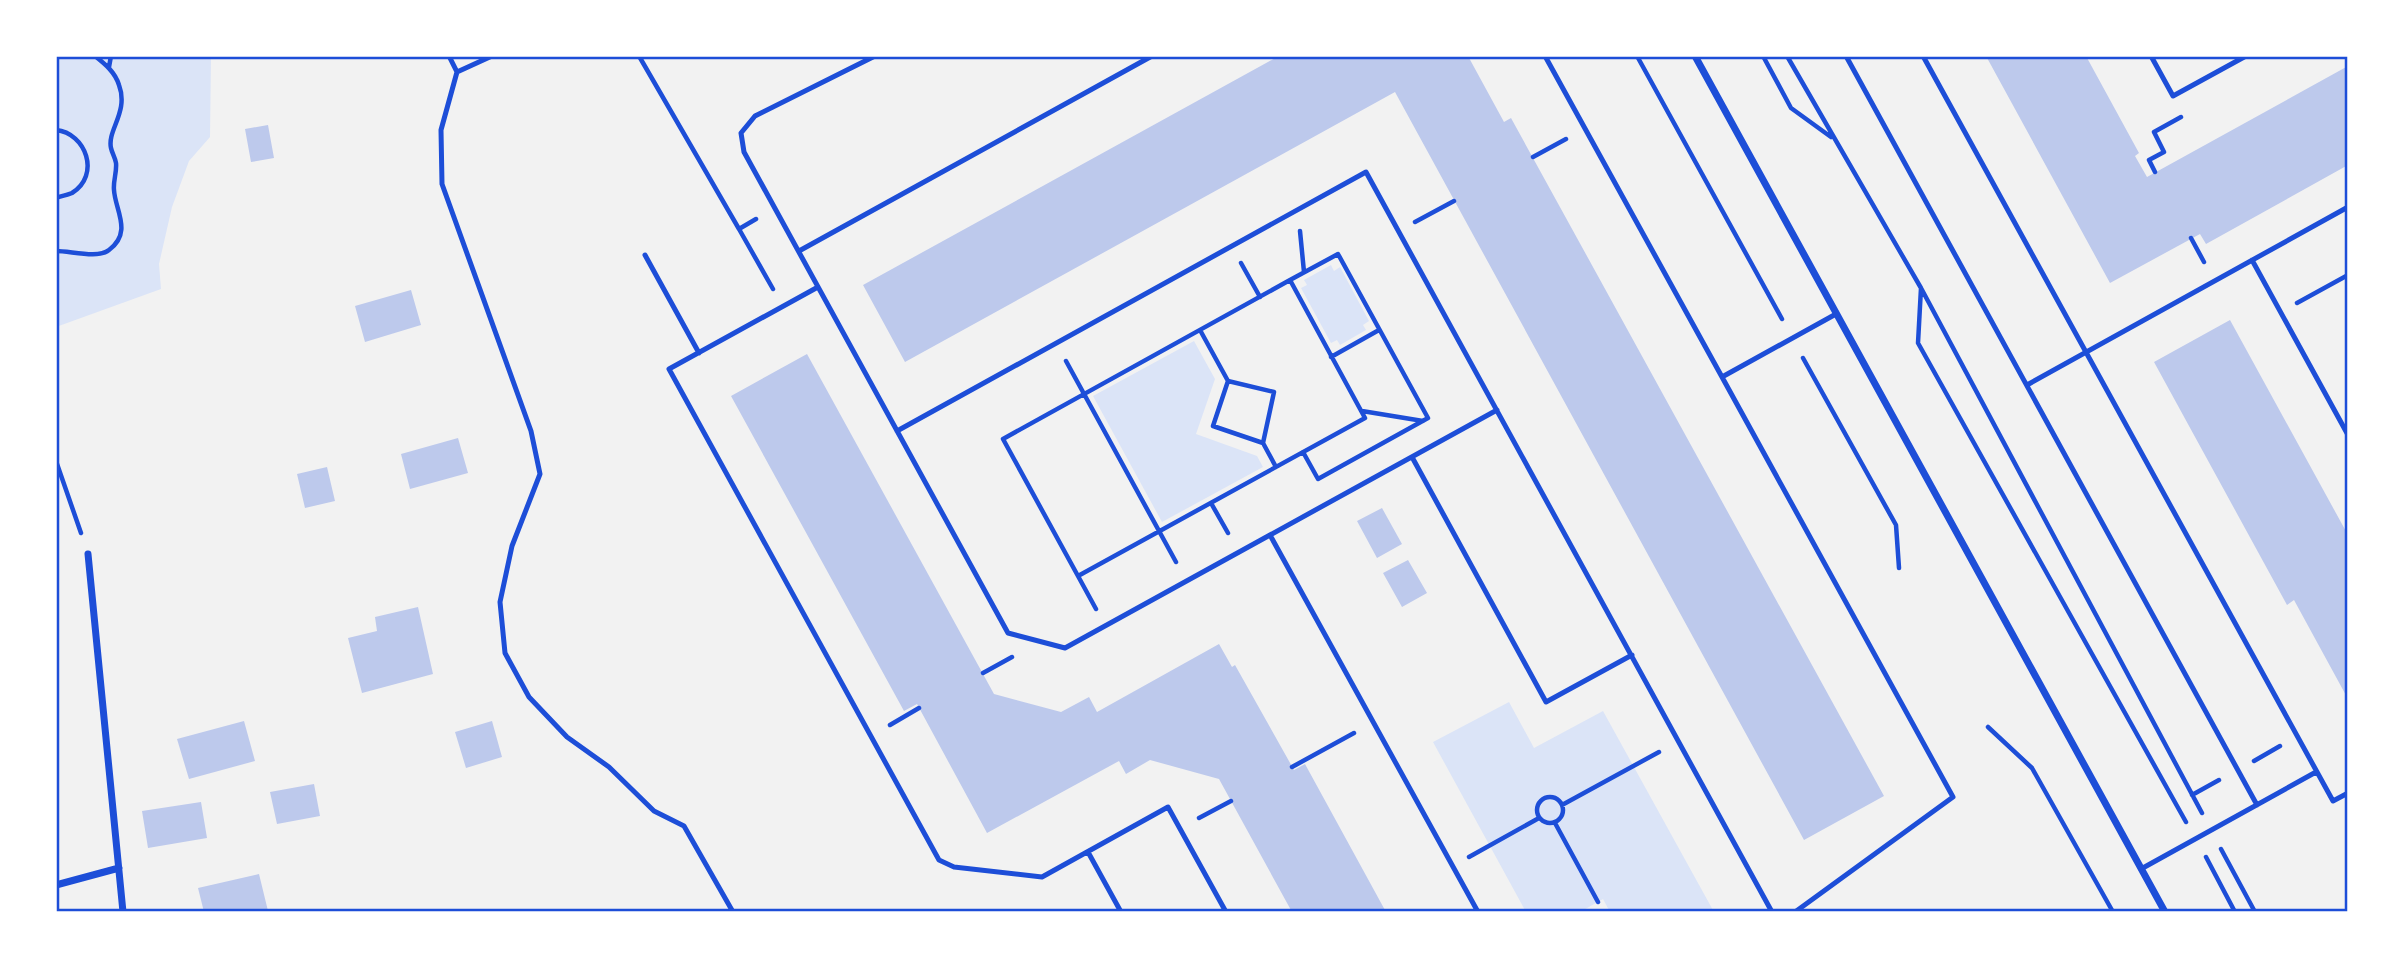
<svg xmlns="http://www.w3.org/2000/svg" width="2404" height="968" viewBox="0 0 2404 968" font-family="Rubik,sans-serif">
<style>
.green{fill:#dbe4f7}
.building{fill:#bdc9ec}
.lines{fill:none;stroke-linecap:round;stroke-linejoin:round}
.path{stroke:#1d4ed8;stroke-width:4.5}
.service{stroke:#1d4ed8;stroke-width:5}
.minor{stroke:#1d4ed8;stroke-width:7}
.neatline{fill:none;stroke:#1d4ed8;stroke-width:2.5}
</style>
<rect width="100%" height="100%" fill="#f2f2f2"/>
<path class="green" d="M56,56H211L210,137L189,161L172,207L159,264L161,289L56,327Z
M1331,265L1334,271L1340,267L1369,321L1363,325L1366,330L1340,345L1337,340L1331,343L1301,288L1307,285L1304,280Z
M1194,341L1215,379L1196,434L1257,456L1263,467L1162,522L1093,396Z
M1509,702L1534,748L1603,711L1714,912H1610L1603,899L1580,912H1526L1433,742Z"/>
<path class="building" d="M1279,56H1468L1504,122L1511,118L1884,796L1804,840L1395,92L905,362L863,285Z
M1986,56H2086L2139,153L2135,156L2147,177L2348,66V165L2206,244L2200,234L2110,283Z
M268,125L274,158L251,162L245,129Z
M411,290L421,325L365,342L355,306Z
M2230,320L2348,535V699L2294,600L2287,605L2154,362Z
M807,354L994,694L1061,712L1089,697L1097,712L1219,644L1232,667L1235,665L1294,770L1305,764L1386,912H1292L1219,779L1150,760L1126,774L1119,761L987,833L917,704L904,711L731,396Z
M458,438L468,473L410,489L401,454Z
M327,467L335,501L305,508L297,474Z
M1382,508L1402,544L1377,558L1357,521Z
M1408,560L1427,593L1402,607L1383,573Z
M418,607L433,674L362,693L348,638L377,631L375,617Z
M244,721L255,761L189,779L177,739Z
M492,721L502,757L466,768L455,732Z
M314,784L320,816L277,824L270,792Z
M201,802L207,838L148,848L142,811Z
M259,874L268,911L204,912L198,888Z"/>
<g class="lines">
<path class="path" d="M639,56L739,229L756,219
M1637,56L1782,319
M1763,56L1791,108L1831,137
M1787,56L1921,288L2202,813
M109,67L111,56
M56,130C86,133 101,175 72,193C68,195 61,196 56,198
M1533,157L1566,139
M2155,172L2149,160L2164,152L2154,132L2181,117
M1415,222L1454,201
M739,229L773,289
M1300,231L1304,272
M2191,238L2204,262
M56,251C71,251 98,259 109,250C133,232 115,210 114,190C113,181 117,172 116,163C115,157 112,153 111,148C107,130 129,112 119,85C115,72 105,64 95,56
M1241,263L1260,297
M1290,280L1365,418L1078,576L1003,439Z
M1290,280L1338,254L1428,418L1318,479L1303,452
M1921,288L1918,343L2186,822
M2297,303L2348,275
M1200,330L1228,381L1213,426L1263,443
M1331,357L1379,330
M1803,358L1896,525L1899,568
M1066,361L1176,562
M1228,381L1274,392L1263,443L1276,467
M1362,411L1423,421
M56,461L81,533
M1211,503L1228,533
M1078,576L1096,609
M983,673L1012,657
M890,725L919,708
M1988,727L2032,768L2113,912
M2254,761L2280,746
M1292,767L1354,733
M2192,795L2219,780
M1537 810a13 13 0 1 1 26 0a13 13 0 1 1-26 0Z
M1562,805L1659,752
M1199,818L1231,801
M1555,823L1598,902
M2221,849L2255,912
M1469,857L1539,818
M2206,857L2235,912"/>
<path class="service" d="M449,56L457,72L441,130L442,184L531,431L540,474L512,546L500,602L505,653L529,697L567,737L609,767L654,811L684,826L733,912
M875,56L755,116L741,133L744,152L1008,633L1065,648L1270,535L1478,912
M1545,56L1722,377
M1846,56L2257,805
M1923,56L2333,801L2348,793
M2151,56L2173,96L2246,56
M457,72L492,56
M799,251L1152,56
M645,255L699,353
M2252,260L2348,435
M818,287L669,369L939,860L954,867L1042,877L1168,807L1226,912
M2027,385L2348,207
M897,431L1366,172L1772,912
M1412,457L1546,702L1632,655
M1270,535L1497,410
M1088,852L1121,912
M2141,869L2316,772
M1795,912L1953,797L1722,377L1836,314"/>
<path class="minor" d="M1695,56L2165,912
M88,554L123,912
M56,885L119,868"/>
</g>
<rect width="2404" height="968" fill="none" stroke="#ffffff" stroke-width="116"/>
<rect x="58" y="58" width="2288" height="852" class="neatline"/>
</svg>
